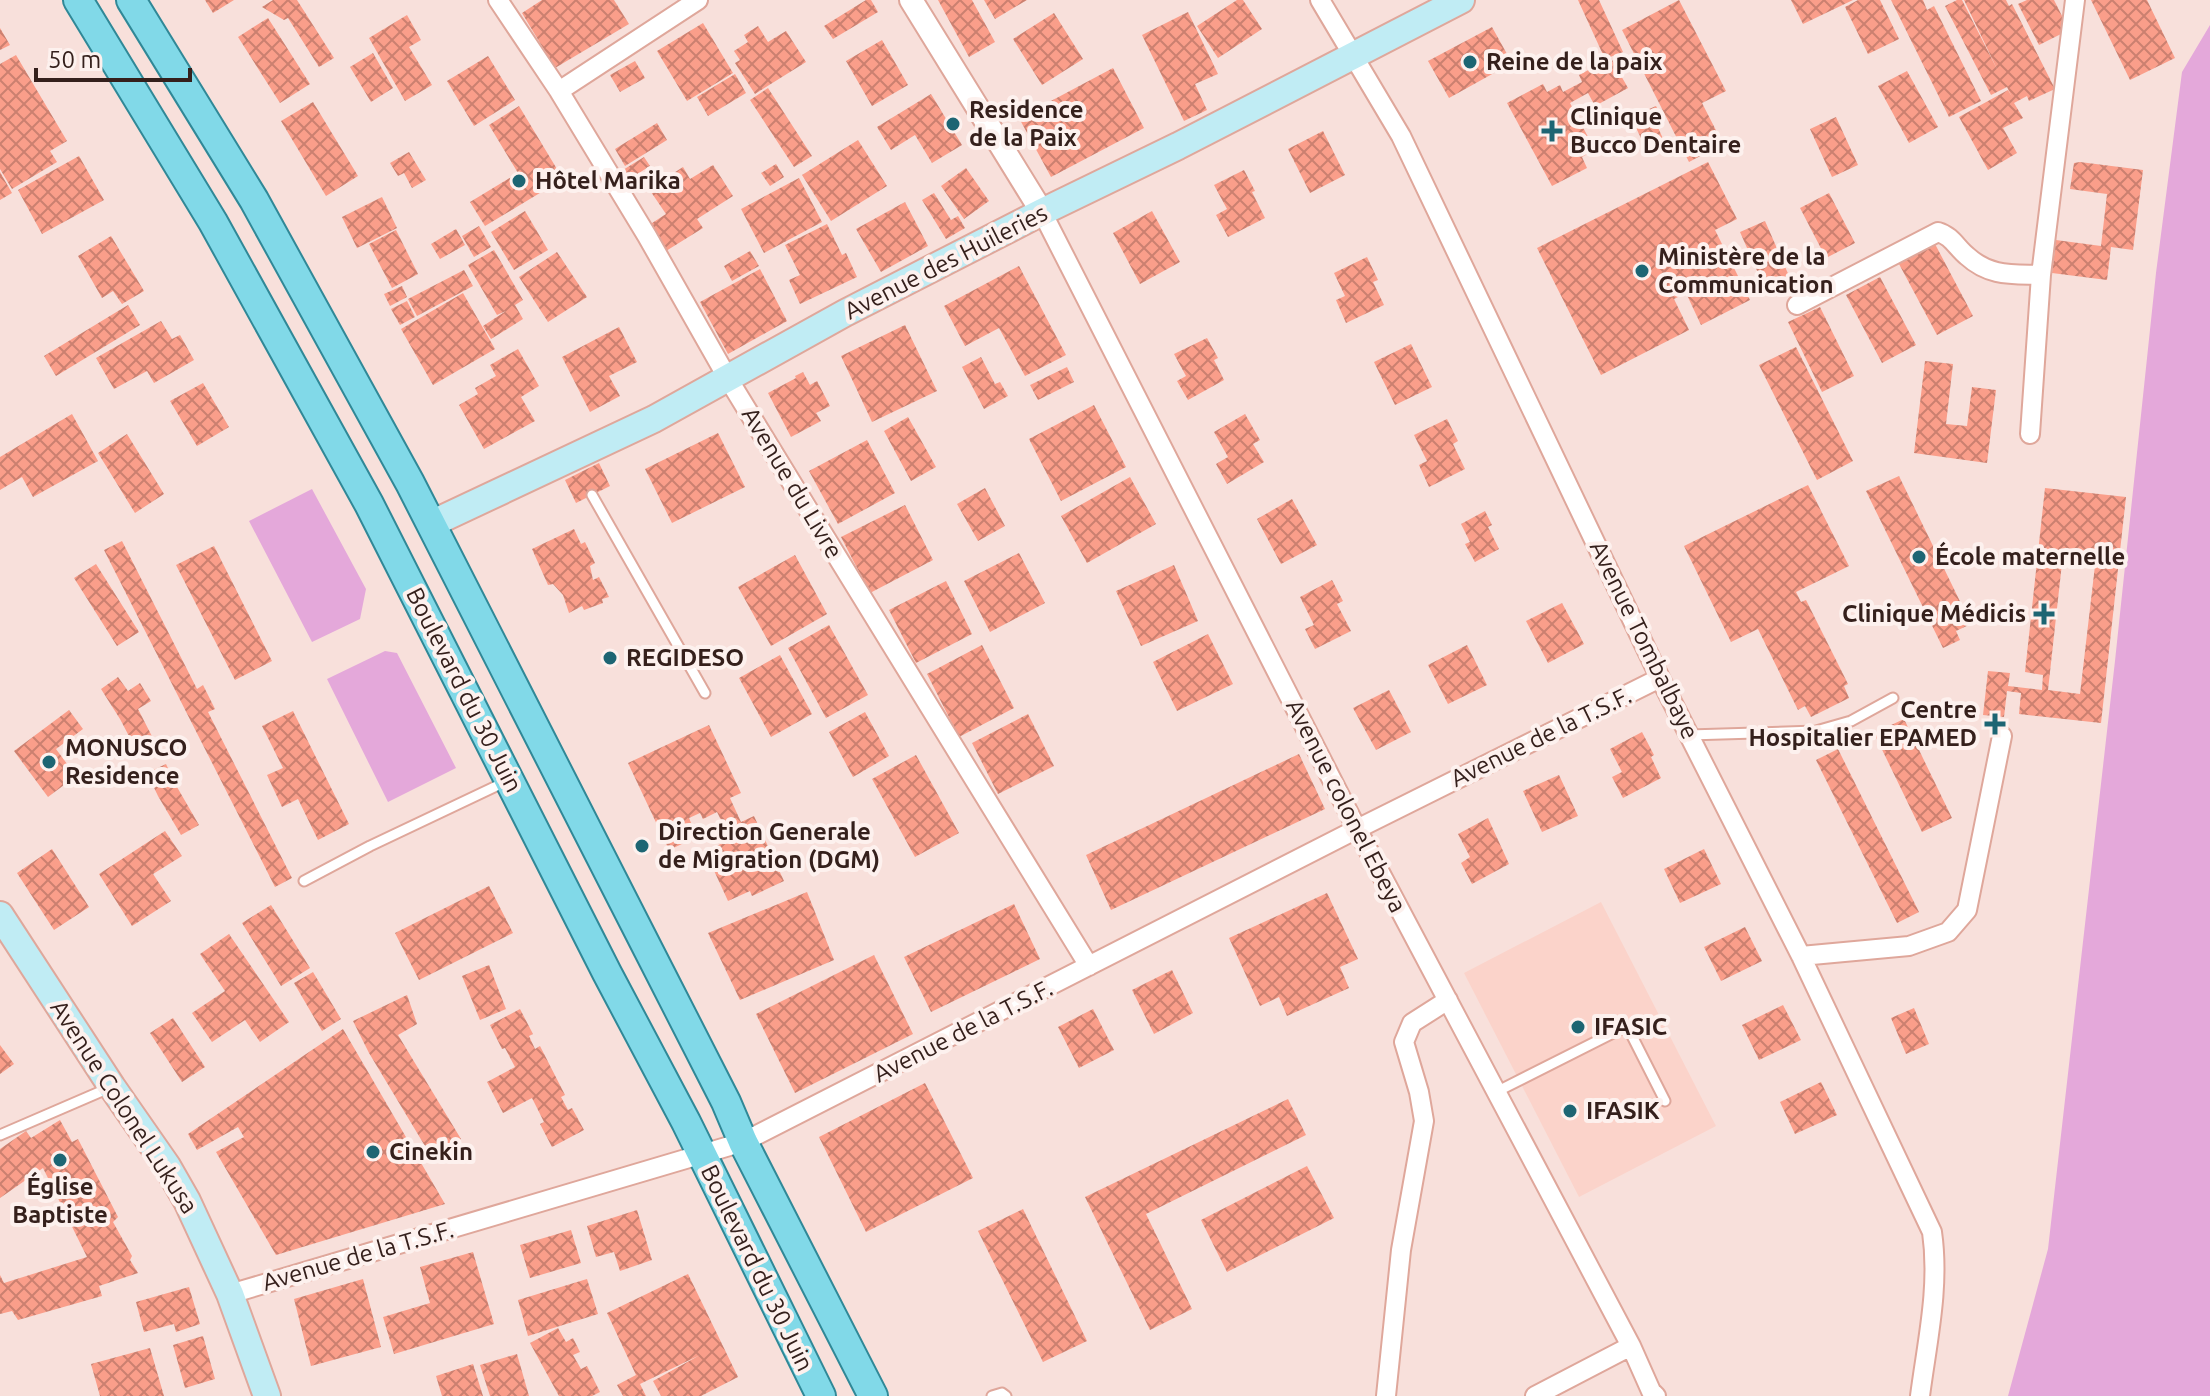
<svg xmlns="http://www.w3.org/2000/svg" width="2210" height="1396" viewBox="0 0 2210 1396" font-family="Ubuntu,sans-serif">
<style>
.built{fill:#fbd3ca}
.green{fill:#e4a8da}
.building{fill:url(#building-cross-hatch);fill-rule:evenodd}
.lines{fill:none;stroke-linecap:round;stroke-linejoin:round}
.service-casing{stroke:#dfa79b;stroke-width:13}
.minor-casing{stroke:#dfa79b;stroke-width:22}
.tertiary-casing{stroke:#dfa79b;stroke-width:26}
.secondary-casing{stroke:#dfa79b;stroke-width:30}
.primary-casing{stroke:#308897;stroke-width:32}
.service{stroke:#fff;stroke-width:9}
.minor{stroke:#fff;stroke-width:18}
.tertiary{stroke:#fff;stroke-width:22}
.secondary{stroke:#c0ecf4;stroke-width:26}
.primary{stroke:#81d9e8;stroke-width:28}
.poi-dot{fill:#1d6573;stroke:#fdf1ee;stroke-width:3}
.labels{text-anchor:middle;stroke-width:8;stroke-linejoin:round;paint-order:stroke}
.poi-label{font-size:24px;font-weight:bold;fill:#35201c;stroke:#fdf1ee;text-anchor:start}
.street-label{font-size:24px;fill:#35201c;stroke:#fdf1ee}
</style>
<defs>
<pattern id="building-cross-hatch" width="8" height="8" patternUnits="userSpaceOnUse" patternTransform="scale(2)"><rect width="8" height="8" fill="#fa9e8a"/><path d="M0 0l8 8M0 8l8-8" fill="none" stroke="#cb8070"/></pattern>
</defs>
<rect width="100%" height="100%" fill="#f8e0db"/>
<path class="built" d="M1601,902L1716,1126L1579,1197L1464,973Z"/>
<path class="green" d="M2210,25V1396H2008L2048,1249L2115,661L2156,273L2182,72Z
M312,489L366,589L360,619L312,642L249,521Z
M385,651L397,653L456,768L388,802L327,679Z"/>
<path class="building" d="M205,0H234L213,13Z
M273,0H297L334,58L319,67L288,18L284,20L262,7Z
M542,0H614L629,24L555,68L522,13Z
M866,0H871L878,12L833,39L824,26Z
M938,0H972L995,42L969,57Z
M984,0H1027L995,19Z
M1237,0H1243L1262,29L1218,58L1197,26Z
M1578,0H1599L1623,52L1605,59Z
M1679,0L1726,91L1702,103L1723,144L1689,162L1622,30Z
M1791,0H1853L1803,24Z
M1858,0H1880L1899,39L1868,54L1845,7Z
M1891,0H1923L1927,10L1934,6L1981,101L1949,117Z
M1957,0H1962L1998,71L1964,0H2006L2009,6L2012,4L2055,89L2029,101L2027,96L2014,103L2023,118L2003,128L2017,153L1988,170L1959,117L2008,90L2012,97L2007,87L1991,95L1945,6Z
M2027,0H2054L2069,30L2039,45L2018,4Z
M2091,0H2147L2175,58L2130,80Z
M1188,12L1218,74L1195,84L1207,110L1184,121L1142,35Z
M1054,13L1083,59L1042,85L1013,39Z
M407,15L421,40L409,47L432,85L405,101L369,38Z
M268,18L310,84L280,103L238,37Z
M703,23L733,73L687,101L657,51Z
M758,26L768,42L786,31L806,62L755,94L735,63L740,60L734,51L748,42L744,35Z
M1492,27L1512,63L1449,98L1428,61Z
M0,28L10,45L0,50Z
M882,40L908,85L872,106L846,61Z
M373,53L393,88L371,102L350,67Z
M16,55L67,141L50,151L57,162L12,189L0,169V64Z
M488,56L515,100L474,126L447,81Z
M1611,58L1628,88L1595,106L1588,93L1570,103L1595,150L1582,157L1587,168L1552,186L1507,103L1543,84L1547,92L1560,85L1563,92L1582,82L1579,75Z
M635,61L645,78L620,92L610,75Z
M1113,68L1144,128L1051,177L1019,118Z
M1907,71L1938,127L1909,143L1878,86Z
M735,74L746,93L708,116L697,97Z
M768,88L812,156L794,167L750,100Z
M931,94L962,145L932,163L915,135L891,150L877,127Z
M313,102L358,176L326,196L281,121Z
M519,106L563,179L485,226L470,202L518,173L489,125Z
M1656,106L1662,118L1655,121L1665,143L1647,151L1631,117Z
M1836,117L1858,165L1832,177L1810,129Z
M657,123L667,140L625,166L615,149Z
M1323,131L1345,175L1310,193L1288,149Z
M858,140L887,186L831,221L802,175Z
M409,152L426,180L412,188L404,173L398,176L390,163Z
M79,156L104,200L42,234L18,190Z
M644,157L650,166L623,183L618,173Z
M1708,162L1737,219L1715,230L1750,300L1701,325L1686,293L1674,299L1689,330L1601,375L1537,248Z
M2080,162L2143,170L2133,250L2111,247L2107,280L2052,273L2056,240L2101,246L2107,194L2070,189L2074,163Z
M776,164L784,177L770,186L761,173Z
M713,165L733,196L697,219L703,228L666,251L649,225L666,214L649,189L683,167L690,179Z
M966,168L989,201L964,219L941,186Z
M1244,170L1255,191L1252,192L1265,218L1228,237L1216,215L1227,209L1214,185Z
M0,172L12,193L0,200Z
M799,178L822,222L764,253L741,209Z
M934,193L951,220L958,216L965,228L946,239L922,200Z
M1829,193L1855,243L1826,258L1800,208Z
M382,197L397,228L357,248L342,217Z
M905,202L928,246L881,272L856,229Z
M525,211L548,250L514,270L491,232Z
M1152,211L1180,262L1140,284L1113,233Z
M1765,221L1790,278L1765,289L1740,232Z
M827,224L842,255L846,253L857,277L800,304L789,280L800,275L785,245Z
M479,226L491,247L474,257L462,236Z
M456,229L465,245L440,259L431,244Z
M396,230L418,274L392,288L369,244Z
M111,236L144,291L122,304L113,291L102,298L78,256Z
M1935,244L1973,316L1937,335L1899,264Z
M494,250L523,300L515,305L523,319L491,339L483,326L506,311L497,315L468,265Z
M750,251L759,266L732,281L724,266Z
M557,252L587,297L548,322L519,277Z
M1367,257L1378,280L1373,282L1384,305L1346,323L1336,300L1345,296L1334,273Z
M1019,266L1066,355L1025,376L999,328L965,346L944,306Z
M760,269L787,321L728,354L700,302Z
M464,270L473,286L417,316L408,299Z
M1880,277L1916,345L1882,363L1846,295Z
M402,286L407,297L390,306L384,294Z
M463,293L495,349L433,385L401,329Z
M407,301L415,317L400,325L391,309Z
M128,305L140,325L56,376L44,356Z
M1820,307L1854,376L1822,392L1788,322Z
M161,321L172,339L180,335L194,360L154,383L147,371L114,389L96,358Z
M905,325L937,391L872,422L841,356Z
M619,327L637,362L609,376L620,396L590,412L562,357Z
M1207,338L1218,358L1214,360L1224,380L1188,400L1177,381L1186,376L1174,354Z
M1411,344L1432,387L1395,405L1374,362Z
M1796,347L1853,461L1817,480L1759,365Z
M518,349L539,386L521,397L535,421L484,449L459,405L478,394L475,388L496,376L490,365Z
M981,357L995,384L1000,382L1008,396L984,409L962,367Z
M1925,361L1953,364L1946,424L1967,426L1972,387L1996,390L1987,463L1914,453Z
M1067,367L1074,382L1038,400L1030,385Z
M803,372L810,385L817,381L830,406L816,413L821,421L791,437L768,393L796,378L795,376Z
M203,383L229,427L197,446L170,401Z
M1094,405L1126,467L1061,501L1029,439Z
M72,414L98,461L33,497L22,477L0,490V457Z
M1245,414L1260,440L1253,444L1264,462L1227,484L1216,464L1228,457L1214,432Z
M908,417L936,467L911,481L884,431Z
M1447,419L1458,441L1453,444L1465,469L1429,487L1419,465L1427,461L1414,435Z
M718,433L745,487L672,523L645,469Z
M127,434L164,494L135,513L98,453Z
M867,440L895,493L838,524L809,471Z
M599,463L610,486L576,503L565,480Z
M1899,476L1971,624L1956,631L1960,640L1943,648L1866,491Z
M1130,477L1156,524L1087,563L1061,516Z
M1808,485L1849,566L1796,592L1801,602L1806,600L1848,684L1844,686L1849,698L1811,717L1805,706L1798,710L1758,629L1731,642L1684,546Z
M985,488L1005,526L978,541L957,504Z
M2045,488L2126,497L2101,723L2019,714L2021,693L2007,691L2004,717L1983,715L1988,671L2010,673L2008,686L2042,690L2043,675L2025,672ZM2063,554L2096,557L2080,694L2048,690Z
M1292,499L1317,545L1281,564L1257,519Z
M905,505L933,560L870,593L841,537Z
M1485,511L1492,525L1488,527L1499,549L1475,562L1465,544L1470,542L1461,524Z
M574,529L581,544L585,542L595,563L590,566L593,580L599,577L609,597L602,599L603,603L584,610L582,606L569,613L563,595L553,584L548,585L532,549Z
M122,541L197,689L203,685L215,709L208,712L292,878L275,887L104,550Z
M214,546L272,661L235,680L176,565Z
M1019,553L1045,603L990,632L964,581Z
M795,555L827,614L771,646L738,587Z
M96,564L139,632L117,646L74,578Z
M1174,565L1198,621L1141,646L1116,591Z
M1332,580L1343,601L1337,604L1351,631L1315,649L1305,629L1314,625L1300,597Z
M946,581L972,634L916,663L889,610Z
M1562,603L1584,644L1548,663L1526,621Z
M829,625L868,695L826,718L788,648Z
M1208,634L1233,684L1177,711L1153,662Z
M982,645L1014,708L959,737L927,674Z
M1467,645L1487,685L1448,704L1428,665Z
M780,655L812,714L771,737L739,678Z
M118,677L128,691L140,683L151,701L138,709L159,750L141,759L120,719L101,689Z
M1389,690L1411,732L1376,750L1353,708Z
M69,710L83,729L56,749L76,776L48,797L14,751Z
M293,711L349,824L318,840L298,799L282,807L267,775L283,768L262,726Z
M865,712L889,756L853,777L829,732Z
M1028,714L1054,766L998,794L972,743Z
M1904,719L1952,818L1922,832L1874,733Z
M709,725L741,793L730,798L741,822L754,816L784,881L752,896L750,891L728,901L705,851L725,842L720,832L726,830L717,812L703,819L700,813L689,818L697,837L669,850L628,763Z
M1642,732L1654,755L1651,757L1661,778L1623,798L1612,777L1622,772L1610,749Z
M1838,749L1919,912L1897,923L1816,760Z
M1299,754L1325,809L1111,910L1086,855Z
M916,755L959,833L915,857L872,779Z
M166,764L177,787L199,825L181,835L158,796L147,773Z
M1559,775L1578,816L1542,832L1523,791Z
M1488,818L1509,864L1472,884L1461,863L1470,857L1458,834Z
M165,831L182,856L153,874L171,901L132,926L99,874Z
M52,849L89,907L54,930L17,873Z
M1704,849L1721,884L1680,903L1664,869Z
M489,886L513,933L419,980L395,933Z
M807,892L834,960L740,1000L708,933Z
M1327,893L1358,959L1340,967L1349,988L1287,1016L1279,997L1260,1006L1229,938Z
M1014,904L1040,959L931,1012L904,957Z
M271,905L310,968L281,986L242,923Z
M1745,927L1762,961L1721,981L1704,947Z
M229,934L289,1022L260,1042L245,1020L212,1042L192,1013L225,991L200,954Z
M874,955L913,1034L795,1093L756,1014Z
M489,965L506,1009L480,1020L462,976Z
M1172,970L1193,1013L1154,1034L1132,990Z
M313,972L341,1019L322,1031L294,983Z
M407,995L417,1024L398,1035L461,1139L431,1156L369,1053L353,1021Z
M1783,1005L1801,1040L1759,1060L1742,1025Z
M1914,1008L1929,1044L1906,1054L1891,1018Z
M520,1009L533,1034L529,1036L535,1049L540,1046L565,1095L561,1097L568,1110L572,1108L584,1130L552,1147L540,1124L544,1122L532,1098L503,1113L487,1082L515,1067L505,1048L502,1049L490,1025Z
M1093,1009L1114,1050L1079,1068L1058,1027Z
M173,1018L205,1067L182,1082L150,1033Z
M343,1029L445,1204L276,1255L216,1152L244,1137L238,1127L197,1150L188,1134Z
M0,1045L14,1064L0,1074Z
M1821,1082L1837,1115L1795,1134L1780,1102Z
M925,1083L973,1178L866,1232L819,1137Z
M1288,1099L1306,1135L1146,1214L1192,1309L1150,1330L1085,1197Z
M60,1120L72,1142L78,1139L118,1217L113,1222L132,1256L130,1260L138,1273L99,1286L102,1296L18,1320L12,1311L0,1314V1275L4,1283L87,1257L43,1168L0,1198V1149L26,1131L31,1138Z
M1307,1166L1334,1218L1227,1272L1201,1220Z
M1023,1209L1087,1341L1043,1362L978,1231Z
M637,1210L652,1260L620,1271L614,1252L596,1257L587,1226Z
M571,1230L581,1263L530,1278L520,1245Z
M473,1252L494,1324L394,1354L383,1317L430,1303L420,1267Z
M688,1274L738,1377L701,1396H661L653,1381L700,1355L640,1384L646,1396H623L617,1385L636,1375L607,1313Z
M363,1279L381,1347L311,1366L294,1299Z
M587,1279L598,1314L528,1336L518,1300Z
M189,1287L200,1324L176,1332L174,1324L144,1332L136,1302Z
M558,1328L566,1342L573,1338L580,1352L573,1355L581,1369L587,1366L600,1392L592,1396H559L530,1343Z
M203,1336L215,1379L185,1388L173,1345Z
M150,1348L164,1396H100L91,1364Z
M517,1354L529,1396H490L480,1365Z
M473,1364L483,1396H442L436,1376Z"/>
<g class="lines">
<defs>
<path id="service" d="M592,495L705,693
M1689,735L1816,731L1851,721L1893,698
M304,881L370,846L507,781
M1496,1092L1627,1026L1665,1101
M0,1135L109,1088
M992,1396L1002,1393L1006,1396"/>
<path id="minor" d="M498,0L559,91L647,236L727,377L806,506L1089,966
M1320,0L1401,136L1660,678L1801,956L1932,1232C1940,1287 1927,1342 1920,1396
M559,91L698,0
M1042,212L1357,829L1631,1346L1651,1391L1656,1396
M1797,305L1938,232C1952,236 1956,247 1967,256C1990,277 2012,274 2041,275
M2030,434L2041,275L2075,0
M1801,956L1909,946L1948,932L1967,910L2002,736
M230,1294L743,1142L1357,829L1660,678
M1386,1396L1401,1250L1424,1121L1419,1092L1404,1042L1412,1023L1448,1000
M1535,1396L1631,1346"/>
<path id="tertiary" d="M911,0L1042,212"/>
<path id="secondary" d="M431,524L654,419L845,313L1042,212L1178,146L1461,0
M0,915L112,1087L167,1166L187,1201L230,1294L267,1396"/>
<path id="primary" d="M78,0L213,222L369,504L607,973L686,1122L821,1396
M131,0L254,200L410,483L654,961L726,1102L743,1142L873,1396"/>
</defs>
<use href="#service" class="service-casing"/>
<use href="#minor" class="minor-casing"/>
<use href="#tertiary" class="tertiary-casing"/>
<use href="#secondary" class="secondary-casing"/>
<use href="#primary" class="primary-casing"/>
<use href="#service" class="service"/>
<use href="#minor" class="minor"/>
<use href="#tertiary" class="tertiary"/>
<use href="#secondary" class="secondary"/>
<use href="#primary" class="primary"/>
</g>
<g class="poi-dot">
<circle cx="1470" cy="62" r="8"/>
<circle cx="953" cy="124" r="8"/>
<path d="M1548 119h8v8h8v8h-8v8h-8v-8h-8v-8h8z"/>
<circle cx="519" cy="181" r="8"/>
<circle cx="1642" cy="271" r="8"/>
<circle cx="1919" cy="557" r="8"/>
<path d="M2040 602h8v8h8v8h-8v8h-8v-8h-8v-8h8z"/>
<circle cx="610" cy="658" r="8"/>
<path d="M1991 712h8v8h8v8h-8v8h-8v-8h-8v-8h8z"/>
<circle cx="49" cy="762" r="8"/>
<circle cx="642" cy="846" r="8"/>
<circle cx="1578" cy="1027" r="8"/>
<circle cx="1570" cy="1111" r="8"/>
<circle cx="373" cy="1152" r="8"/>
<circle cx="60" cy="1160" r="8"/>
</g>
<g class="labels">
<g class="poi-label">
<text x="1486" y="70">Reine de la paix</text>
<text x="969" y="118">Residence<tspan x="969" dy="28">de la Paix</tspan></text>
<text x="1570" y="125">Clinique<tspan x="1570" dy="28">Bucco Dentaire</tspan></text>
<text x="535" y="189">Hôtel Marika</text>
<text x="1658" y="265">Ministère de la<tspan x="1658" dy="28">Communication</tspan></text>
<text x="1935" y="565">École maternelle</text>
<text x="2026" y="622" text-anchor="end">Clinique Médicis</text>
<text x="626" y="666">REGIDESO</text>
<text x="1977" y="718" text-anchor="end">Centre<tspan x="1977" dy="28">Hospitalier EPAMED</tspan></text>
<text x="65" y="756">MONUSCO<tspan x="65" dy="28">Residence</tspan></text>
<text x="658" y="840">Direction Generale<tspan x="658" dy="28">de Migration (DGM)</tspan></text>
<text x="1594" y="1035">IFASIC</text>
<text x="1586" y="1119">IFASIK</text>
<text x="389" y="1160">Cinekin</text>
<text x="60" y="1195" text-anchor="middle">Église<tspan x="60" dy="28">Baptiste</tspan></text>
</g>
<g class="street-label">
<text transform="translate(946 262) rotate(-27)" y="8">Avenue des Huileries</text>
<text transform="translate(792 483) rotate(59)" y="8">Avenue du Livre</text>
<text transform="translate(1644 640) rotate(64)" y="8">Avenue Tombalbaye</text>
<text transform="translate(464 690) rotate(63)" y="8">Boulevard du 30 Juin</text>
<text transform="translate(1541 737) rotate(-26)" y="8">Avenue de la T.S.F.</text>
<text transform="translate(1346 806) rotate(63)" y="8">Avenue colonel Ebeya</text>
<text transform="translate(963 1031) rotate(-27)" y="8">Avenue de la T.S.F.</text>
<text transform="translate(124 1107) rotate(57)" y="8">Avenue Colonel Lukusa</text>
<text transform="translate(358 1256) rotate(-16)" y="8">Avenue de la T.S.F.</text>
<text transform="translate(757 1268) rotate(64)" y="8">Boulevard du 30 Juin</text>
</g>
</g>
<path d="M36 68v12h154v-12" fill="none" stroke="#35201c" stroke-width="4"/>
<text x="48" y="68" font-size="24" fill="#35201c" stroke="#fdf1ee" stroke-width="6" paint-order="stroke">50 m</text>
</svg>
